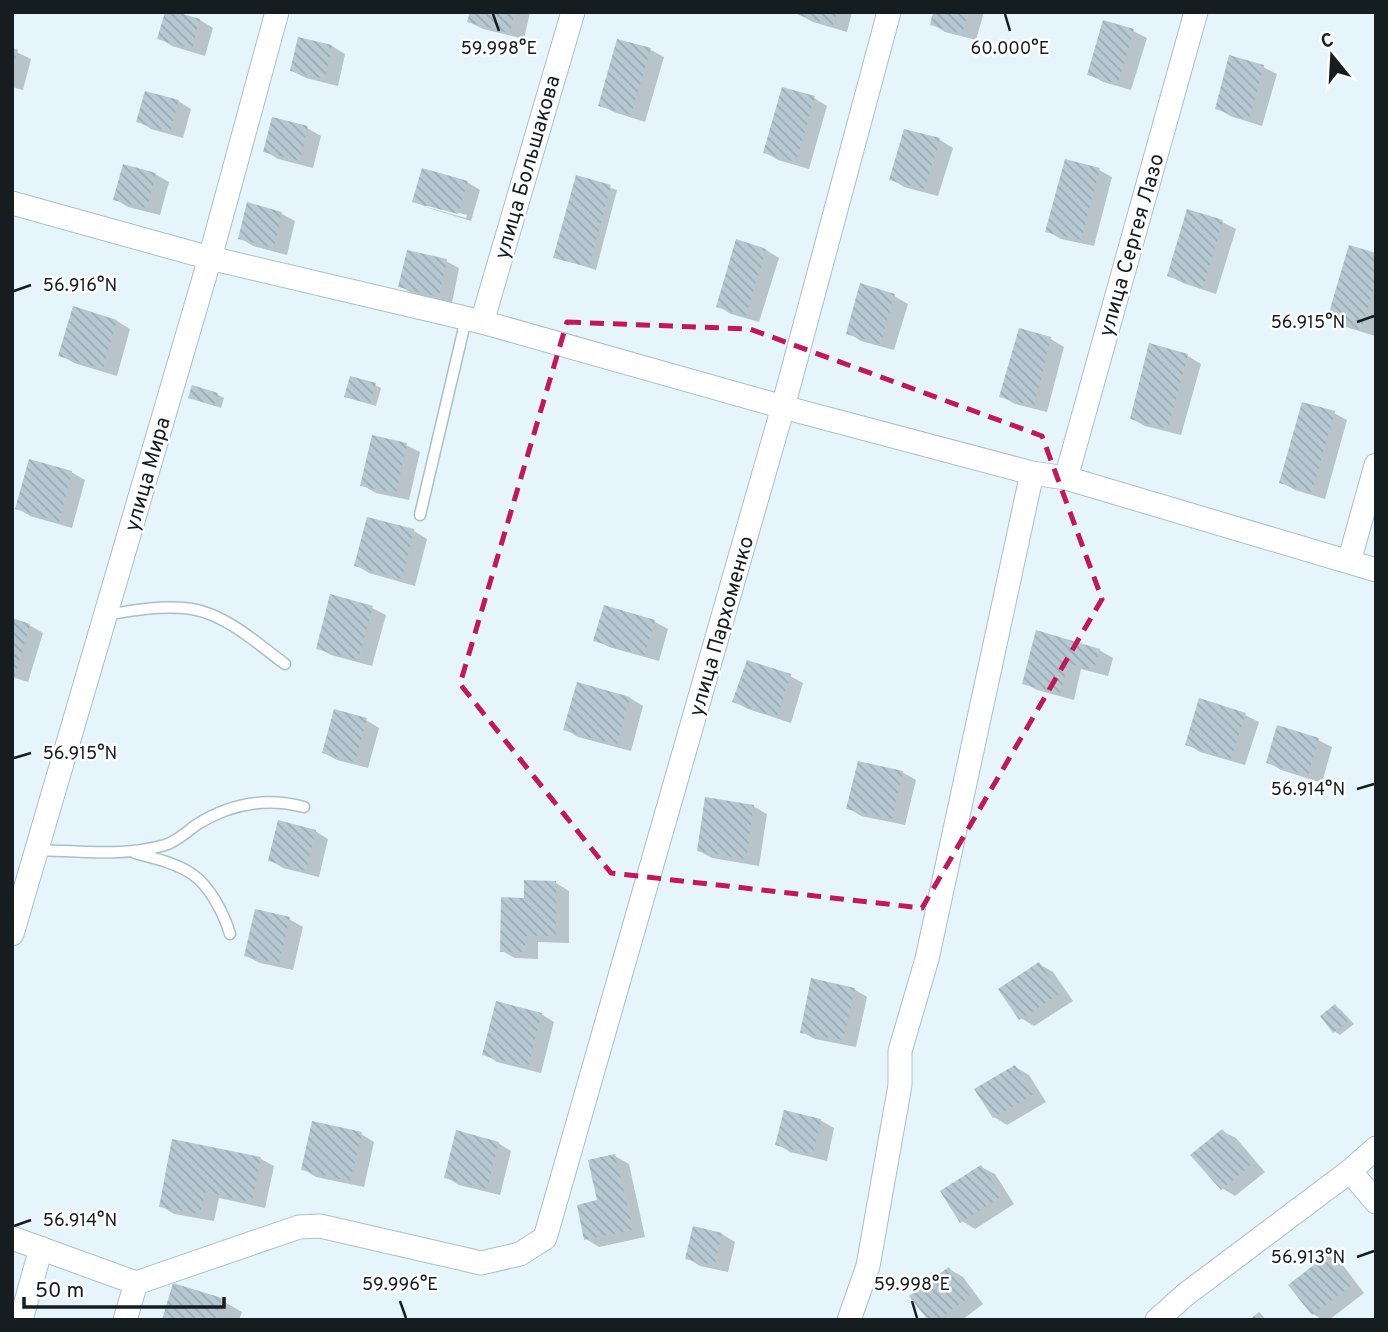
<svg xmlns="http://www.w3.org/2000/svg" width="1388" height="1332" viewBox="0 0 1388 1332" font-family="Overpass,sans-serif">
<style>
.shadow{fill:#0003;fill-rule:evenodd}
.building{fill:url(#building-back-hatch)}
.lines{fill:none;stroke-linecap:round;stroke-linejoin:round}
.service-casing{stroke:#acbfc8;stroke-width:13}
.minor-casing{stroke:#acbfc8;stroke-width:25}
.service{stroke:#fff;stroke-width:10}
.minor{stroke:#fff;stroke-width:23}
.marked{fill:none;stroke:#c2185b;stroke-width:5;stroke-dasharray:14 9;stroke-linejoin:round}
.ticks{fill:none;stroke:#161d21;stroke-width:2.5}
.labels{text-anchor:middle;stroke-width:5;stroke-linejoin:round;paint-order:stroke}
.street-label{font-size:21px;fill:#161d21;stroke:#fff}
.ticks-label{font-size:18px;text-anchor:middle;fill:#161d21;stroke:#fff;stroke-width:5;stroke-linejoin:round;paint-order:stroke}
</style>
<defs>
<pattern id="building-back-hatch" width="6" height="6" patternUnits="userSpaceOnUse" patternTransform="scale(1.75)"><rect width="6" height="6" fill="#b6c8d1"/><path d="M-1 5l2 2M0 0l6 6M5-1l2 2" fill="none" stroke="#9cabb3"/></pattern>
</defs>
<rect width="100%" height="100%" fill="#e6f5fc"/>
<path class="shadow" d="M170,12L200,20L213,28L205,56L172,46L159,38Z
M472,12H530L524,39L483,29L469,22Z
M801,12H852L847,32L813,22L800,15Z
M935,12H984L976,40L945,32L932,24Z
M1133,31L1147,38L1131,90L1103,82L1089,74Z
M299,39L332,46L345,54L338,86L306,78L292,71Z
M618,41L651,50L664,57L645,122L614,112L600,105Z
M12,50L31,59L23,90L12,87Z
M1263,67L1277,74L1262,126L1230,116L1217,108Z
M814,98L827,106L809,169L778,160L765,152Z
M178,101L191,109L183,138L151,129L138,121Z
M307,128L321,136L313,168L278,159L265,151Z
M906,131L940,140L953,148L938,196L904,187L891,179Z
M1099,170L1112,177L1094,246L1061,239L1047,231Z
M155,174L169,182L160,215L128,207L115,199Z
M577,177L617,190L596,270L555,257Z
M467,182L480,190L471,221L428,208L414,201ZM426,204L467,215L466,218L426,207Z
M248,205L282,214L295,221L287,255L253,246L240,238Z
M1222,222L1236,229L1216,294L1183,283L1169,276Z
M737,242L766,250L779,258L759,322L731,314L718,306Z
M1376,255V333L1375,336L1343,326L1329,318Z
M446,261L459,268L452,303L413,294L400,286Z
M894,296L908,304L894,350L861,341L848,333Z
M74,308L117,321L130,329L117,376L74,363L60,355Z
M1021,330L1051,339L1064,347L1047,412L1015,404L1001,396Z
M1151,345L1188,356L1201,364L1181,435L1145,426L1132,419Z
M375,385L381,388L376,406L346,397Z
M218,395L224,398L221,408L190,397Z
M1334,413L1347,420L1325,499L1295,490L1281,482Z
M406,445L420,452L409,500L376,493L362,485Z
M71,472L85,480L72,528L30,516L17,508Z
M368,519L414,531L427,539L415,586L369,573L356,565Z
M605,607L655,622L668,629L659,661L609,647L595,640Z
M372,608L386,615L372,666L331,655L318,648Z
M12,620L29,625L43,633L28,682L12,677Z
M1038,632L1099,650L1113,658L1108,676L1081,669L1074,700L1037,690L1024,683Z
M790,676L803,683L791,723L748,709L735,702Z
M578,684L630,698L643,706L631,751L578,737L565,729Z
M1245,715L1259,722L1245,765L1200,752L1187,744Z
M366,720L379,728L368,768L337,760L324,753Z
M1318,740L1332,747L1322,783L1281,770L1268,762Z
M902,772L916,780L905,825L861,816L848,808Z
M753,806L767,814L759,866L712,858L699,851Z
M315,831L328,839L319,877L283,868L270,860Z
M556,883L569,891V943L538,942V959L515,958L502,951L525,900Z
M289,919L303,927L293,970L260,963L246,956Z
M1039,964L1053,972L1073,1001L1034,1026L1021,1018Z
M854,989L867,997L856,1047L815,1039L802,1032Z
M1335,1006L1341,1010L1354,1024L1340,1035L1334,1031Z
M541,1014L554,1022L541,1073L497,1062L484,1054Z
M1015,1067L1029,1075L1046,1102L1007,1125L994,1117Z
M820,1120L834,1128L827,1161L790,1152L777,1144Z
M1222,1131L1236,1138L1265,1172L1235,1196L1222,1188Z
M361,1134L374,1142L364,1187L316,1177L303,1169Z
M174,1141L261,1159L274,1166L265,1208L219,1198L214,1221L174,1214L161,1206Z
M498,1143L511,1151L500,1195L459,1185L446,1177Z
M615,1156L629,1164L645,1237L599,1247L586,1239Z
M981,1167L995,1174L1014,1204L975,1229L962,1221Z
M722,1234L735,1242L728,1272L700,1266L687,1258Z
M1328,1256L1342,1264L1364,1293L1329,1320H1323L1313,1314Z
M949,1269L963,1277L983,1304L962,1320H930Z
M175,1285L221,1300L242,1312L239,1320H164Z"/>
<path class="building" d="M165,12H176L200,19L192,49L157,39Z
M470,12H515L510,33L467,22Z
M799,12H837L833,25L798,15Z
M933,12H969L962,34L930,25Z
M1103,20L1134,29L1118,84L1087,75Z
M298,37L332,45L325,79L290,71Z
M617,39L651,48L631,115L598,106Z
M12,48L18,50L13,69H12Z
M1229,55L1264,65L1249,120L1215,109Z
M782,87L815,96L796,162L763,153Z
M145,91L179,100L170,132L136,122Z
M272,117L308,126L300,161L263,152Z
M904,129L940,138L925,189L889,180Z
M1065,159L1100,168L1081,240L1045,232Z
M123,164L156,173L147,208L113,200Z
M422,168L468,181L458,214L412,202Z
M576,175L611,185L589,267L553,258Z
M247,202L282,212L274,248L238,239Z
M1187,209L1223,220L1203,288L1167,276Z
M736,239L766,249L746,316L716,307Z
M1349,245L1376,253V280L1361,330L1327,319Z
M407,250L447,259L439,297L398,287Z
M860,283L895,294L880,344L846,334Z
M73,306L117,320L103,369L58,356Z
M1019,328L1051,337L1034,406L999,397Z
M1149,343L1188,354L1168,429L1130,419Z
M350,376L376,383L370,404L344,397Z
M192,385L218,393L215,406L188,398Z
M1302,402L1335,411L1312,492L1279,483Z
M372,435L407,443L396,493L360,486Z
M29,459L72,471L59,522L15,509Z
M367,517L414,529L402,579L354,566Z
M330,594L373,606L358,660L316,649Z
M604,605L655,620L645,655L593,641Z
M12,618L30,624L15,676L12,675Z
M1036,630L1100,649L1094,670L1068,663L1060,694L1022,684Z
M747,660L791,674L777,717L732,702Z
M577,682L630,697L617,745L563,730Z
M1199,698L1246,713L1231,759L1185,745Z
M334,709L367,718L355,762L322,753Z
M1277,725L1319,738L1308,776L1266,763Z
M858,761L903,771L892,819L846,809Z
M705,797L754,805L746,859L697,851Z
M278,820L316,830L306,871L268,861Z
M524,880L556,881V936H525V952H500L501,897L524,898Z
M255,909L290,917L279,964L244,956Z
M1039,962L1061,993L1019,1020L998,989Z
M811,978L855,988L843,1040L800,1033Z
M496,1001L542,1013L528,1067L482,1055Z
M1335,1004L1349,1020L1333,1033L1320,1016Z
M1015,1065L1034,1094L993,1118L974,1089Z
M784,1110L821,1119L813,1155L775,1145Z
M312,1121L362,1132L350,1181L301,1170Z
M1222,1129L1252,1164L1221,1190L1190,1155Z
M456,1130L499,1142L487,1189L444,1178Z
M172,1139L261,1157L252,1202L205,1192L200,1214L159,1207Z
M615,1154L633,1230L584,1240L577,1205L597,1200L588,1160Z
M981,1165L1002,1196L960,1223L940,1191Z
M693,1226L722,1233L715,1265L685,1259Z
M1328,1254L1352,1285L1312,1315L1288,1285Z
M949,1267L970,1296L938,1320H928L909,1296Z
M173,1283L222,1298L215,1320H162Z
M1259,1312L1266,1320H1249Z"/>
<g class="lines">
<defs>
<path id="service" d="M420,515L466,319
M106,615C134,610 163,605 192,609C227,615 258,644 285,664
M37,850C78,851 124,857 165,845C176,842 187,832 196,825C229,804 266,797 304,807
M135,853C153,858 176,863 192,874C210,886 224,914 230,934"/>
<path id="minor" d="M12,203L210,258L482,322L783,407L1032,473L1066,478L1376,570
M482,322L573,12
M1066,478L1196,12
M1349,562L1376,465
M12,934L210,258L277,12
M1350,1171L1376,1202
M12,1238L136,1283
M21,1320L41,1248
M125,1320L136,1283L299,1227L320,1226L481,1263L520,1254L545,1238L783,407L889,12
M849,1320L868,1266L900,1085V1051L927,959L1032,473
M1157,1320L1185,1295L1350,1171L1376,1148"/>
</defs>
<use href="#service" class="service-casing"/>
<use href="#minor" class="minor-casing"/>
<use href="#service" class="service"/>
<use href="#minor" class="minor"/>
</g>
<path class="marked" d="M567,322L750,329L1042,436L1102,599L922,908L611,873L460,684Z"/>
<path class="ticks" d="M493,14L499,31M1005,14L1010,31M14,291L31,285M1357,322L1374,316M14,758L31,753M1357,789L1374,784M14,1226L31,1220M1357,1257L1374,1251M400,1301L406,1318M912,1301L917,1318"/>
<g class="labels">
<g class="street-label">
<text transform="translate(527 167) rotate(-74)" y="7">улица Большакова</text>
<text transform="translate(1131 245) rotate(-74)" y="7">улица Сергея Лазо</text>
<text transform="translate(147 474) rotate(-74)" y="7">улица Мира</text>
<text transform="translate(721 626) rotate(-74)" y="7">улица Пархоменко</text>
</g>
</g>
<g class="ticks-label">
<text x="499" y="54">59.998°E</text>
<text x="1010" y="54">60.000°E</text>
<text x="80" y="291">56.916°N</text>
<text x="1308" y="328">56.915°N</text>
<text x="80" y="759">56.915°N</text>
<text x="1308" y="795">56.914°N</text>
<text x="80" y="1226">56.914°N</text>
<text x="1308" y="1263">56.913°N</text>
<text x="400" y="1290">59.996°E</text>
<text x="912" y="1290">59.998°E</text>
</g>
<rect width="1388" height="1332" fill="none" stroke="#161d21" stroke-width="28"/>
<g transform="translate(1332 56) rotate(342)" stroke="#ffffff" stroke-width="5" paint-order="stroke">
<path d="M0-5L12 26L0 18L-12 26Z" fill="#161d21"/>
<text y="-10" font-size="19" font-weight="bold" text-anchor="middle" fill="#161d21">С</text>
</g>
<path d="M24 1297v10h200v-10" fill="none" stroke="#161d21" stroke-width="3.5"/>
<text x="35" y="1297" font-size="21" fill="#161d21" stroke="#ffffff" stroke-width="5" paint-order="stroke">50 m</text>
</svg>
